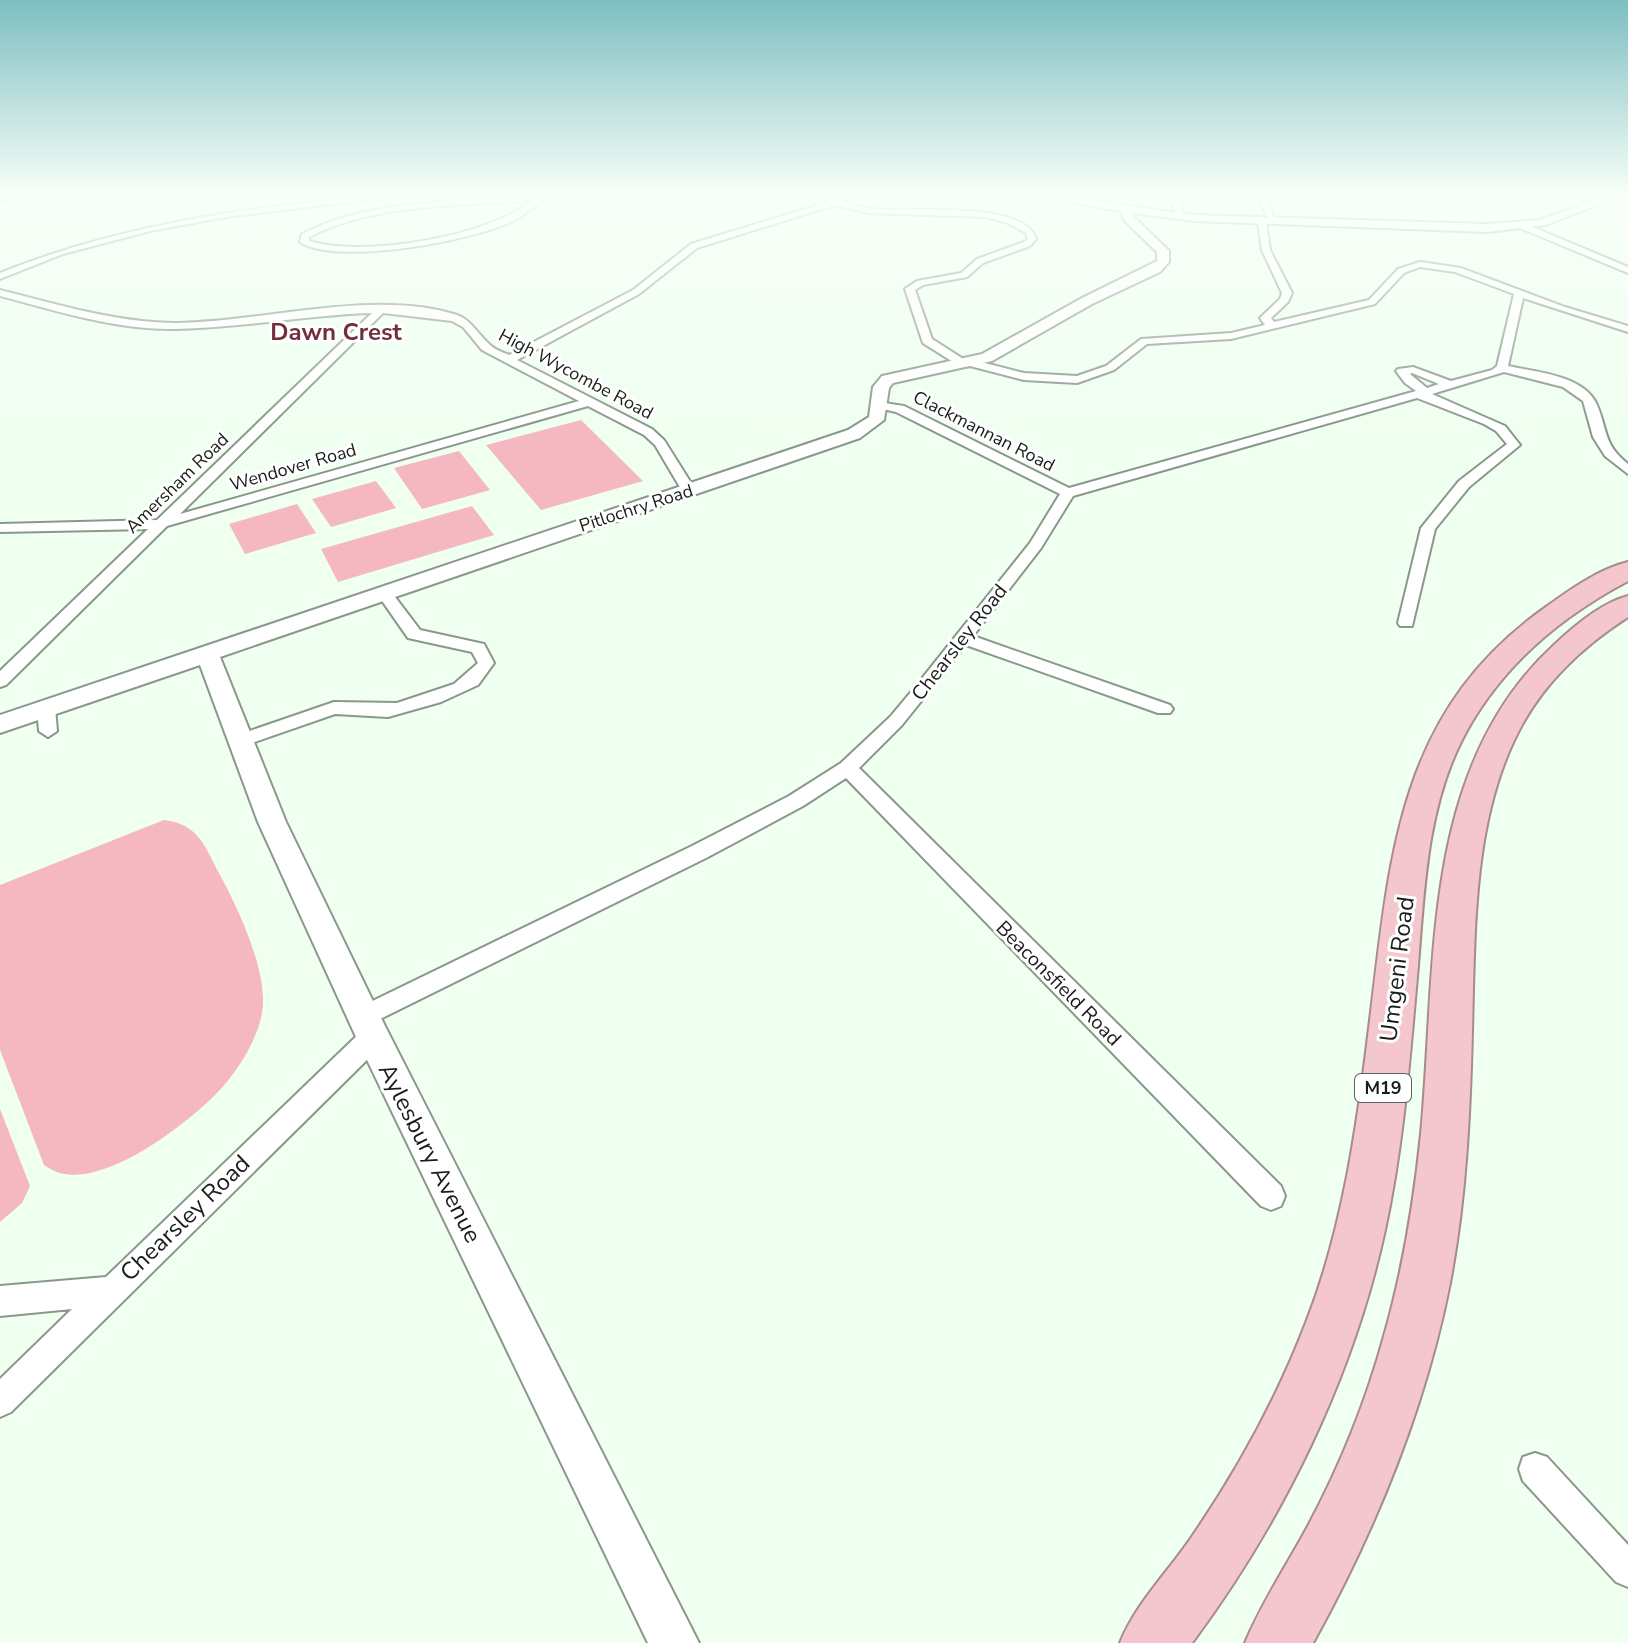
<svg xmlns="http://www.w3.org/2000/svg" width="1628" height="1643" viewBox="0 0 1628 1643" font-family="'Nunito Sans',sans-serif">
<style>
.green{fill:#f5b8c2}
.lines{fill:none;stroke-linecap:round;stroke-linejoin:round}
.street-casing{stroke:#8a988b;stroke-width:4}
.secondary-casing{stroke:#8a988b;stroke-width:4}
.highway-casing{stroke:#a78b8e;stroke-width:4}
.street{fill:#fff;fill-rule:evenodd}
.secondary{fill:#fff;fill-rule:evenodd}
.highway{fill:#f4c6cd;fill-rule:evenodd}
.labels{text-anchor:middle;stroke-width:6;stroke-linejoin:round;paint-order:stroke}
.far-street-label{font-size:18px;fill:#181e19;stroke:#fff}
.shield{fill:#fff;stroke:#5d625e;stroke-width:2}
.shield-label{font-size:18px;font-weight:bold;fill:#181e19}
.street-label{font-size:20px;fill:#181e19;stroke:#fff}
.far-district-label{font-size:24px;font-weight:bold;fill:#732d3d;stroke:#fff}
.near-street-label{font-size:24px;fill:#181e19;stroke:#fff}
</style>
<rect width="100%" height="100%" fill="#effff0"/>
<path class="green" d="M581,420L643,481L541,510L486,445Z
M459,451L490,490L422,509L394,468Z
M376,481L396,508L331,527L312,499Z
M297,504L316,533L245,554L229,524Z
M472,506L494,535L338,582L321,549Z
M164,820C199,824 205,847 220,875C239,910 269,974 262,1013C257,1041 237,1072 218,1092C187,1124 107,1186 60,1173C55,1172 49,1168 44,1165L0,1050V885Z
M0,1109L30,1186L22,1203L0,1222Z"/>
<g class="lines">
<defs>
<path id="street" d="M30,196L0,201V197Z
M377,196H402L232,216L150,231L63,254L0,279V273C122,224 248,207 377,196Z
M531,196L546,197C535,206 524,216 511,222C469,241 338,266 300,242L302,234C370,199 457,202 531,196ZM533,200C489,237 363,258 309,241V237C375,203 461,206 533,200Z
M818,196C835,195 853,207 872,209C905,212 1025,200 1036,239L1030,246L983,263L967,277L923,285L915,290L932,339L968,362L973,360L1024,373L1077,376L1106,366L1141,339L1231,333L1265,325L1260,318L1280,299L1282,293L1262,250L1258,222L1262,220L1266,222L1270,250L1292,293L1288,302L1271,318L1274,322L1369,300L1398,269L1420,262L1461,268L1565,307L1628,326V332L1523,298L1508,366C1535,372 1584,375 1597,405C1608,431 1603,444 1628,464V474L1605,456L1593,437L1583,401L1563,387L1504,372L1432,394L1505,426L1520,445L1469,487L1435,529L1412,626H1400L1398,623L1421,528L1459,481L1507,444L1496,431L1484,424L1417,398L1073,496L1041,548L973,636L1170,705L1173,709L1170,713H1158L966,645L902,725L859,768L1281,1186L1285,1196L1281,1206L1271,1210L1261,1206L846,778L803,806L706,858L372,1023L364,1027L356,1023L352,1016L356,1009L692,846L789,796L841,763L890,717L916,686L1030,543L1060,494L896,412L878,408V402L904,406L1069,488L1416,391L1405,383L1396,371L1398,369L1413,367L1451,381L1492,370L1497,366L1514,294L1455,272L1420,267L1404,273L1375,304L1231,339L1147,344L1114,370L1077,383L1024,380L970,366L961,367L923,343L905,289L917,281L961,273L977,259L1024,242L1028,239L1026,233L1008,223L986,217L868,213L835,205L697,248L639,294L517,360L652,429L664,440L696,491L694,494H684L655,445L644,435L588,406L167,526L6,685L0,687V671L148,529L0,532V524L157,520L372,313C306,315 241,328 175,329C116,330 57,311 0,296V290C57,304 114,322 173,323C260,323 373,288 457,315C471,320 477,333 488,343C493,349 502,352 509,355L633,290L691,244L828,202ZM383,313L452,321L463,327L482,350L579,401L180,514ZM1410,374L1412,373L1439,384L1427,388Z
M1160,196H1169L1179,200L1184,219H1178L1172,203Z
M1257,196H1265L1277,224H1271Z
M1569,196H1583L1605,201L1601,203Z
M1523,223L1628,267V273L1520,228Z
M384,587L389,589L420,630L484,644L494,663L478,685L441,702L388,717L335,714L249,744H235L233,740L235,736L334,702L397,703L454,684L478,663L472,652L408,638L376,592Z
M46,702L55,708L57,731L48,737L39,731L37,708Z
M373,1026L382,1029L385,1037L382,1045L11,1412L0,1417V1379L72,1309L0,1316V1286L106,1277L364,1029Z
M1535,1453L1547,1457L1628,1545V1587L1616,1582L1523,1481L1519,1469L1523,1457Z"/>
<path id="secondary" d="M1034,196H1059L1194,215L1487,224L1540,220L1606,196H1620L1546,225L1487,232L1194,221L1133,213L1134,217L1169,251V262L1160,272L1092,304L992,361L893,383L889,388L884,420L860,438L220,657L286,822L385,1026L699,1643H648L356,1037L258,822L200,665L0,733V715L848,430L869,417L873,387L882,376L982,354L1082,298L1157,261V252L1124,220L1121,211Z"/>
<path id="highway" d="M1628,562V581C1558,618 1497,670 1461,742C1427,810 1424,891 1418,966C1410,1054 1404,1143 1385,1230C1353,1378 1282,1522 1192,1643H1120C1136,1603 1169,1571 1193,1535C1239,1468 1278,1396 1307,1320C1343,1227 1357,1127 1369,1028C1390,861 1395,713 1546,607C1571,589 1599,569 1628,562Z
M1628,596V617C1586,644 1547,680 1523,723C1472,814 1475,930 1472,1031C1470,1115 1466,1200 1450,1283C1425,1409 1375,1531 1313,1643H1245C1262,1602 1287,1565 1308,1526C1340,1466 1366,1402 1384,1336C1403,1270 1414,1202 1421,1134C1437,967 1419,770 1553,646C1573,627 1601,603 1628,596Z"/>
</defs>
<use href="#street" class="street-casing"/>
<use href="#secondary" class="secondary-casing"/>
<use href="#highway" class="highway-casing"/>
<use href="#street" class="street"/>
<use href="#secondary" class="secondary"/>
<use href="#highway" class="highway"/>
</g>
<linearGradient id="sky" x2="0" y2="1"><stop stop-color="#7dbec1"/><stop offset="0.46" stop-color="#f8fff8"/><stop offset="1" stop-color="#f8fff8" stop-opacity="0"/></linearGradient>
<rect width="1628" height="426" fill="url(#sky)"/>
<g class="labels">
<g class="far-street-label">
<text transform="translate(576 374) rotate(28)" y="6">High Wycombe Road</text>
<text transform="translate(984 431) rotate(27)" y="6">Clackmannan Road</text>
<text transform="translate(293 467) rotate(-16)" y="6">Wendover Road</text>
<text transform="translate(177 483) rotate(-44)" y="6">Amersham Road</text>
<text transform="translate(636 508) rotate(-18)" y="6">Pitlochry Road</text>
</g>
<rect class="shield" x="1355" y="1074" width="56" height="28" rx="6"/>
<g class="shield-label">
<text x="1383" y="1094">M19</text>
</g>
<g class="street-label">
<text transform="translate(959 642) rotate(-52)" y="7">Chearsley Road</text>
<text transform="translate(1059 983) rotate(45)" y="7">Beaconsfield Road</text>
</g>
<g class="far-district-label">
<text x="336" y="340">Dawn Crest</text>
</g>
<g class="near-street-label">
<text transform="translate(1397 969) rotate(-83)" y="8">Umgeni Road</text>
<text transform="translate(430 1153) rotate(63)" y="8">Aylesbury Avenue</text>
<text transform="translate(185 1218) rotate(-44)" y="8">Chearsley Road</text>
</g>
</g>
</svg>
